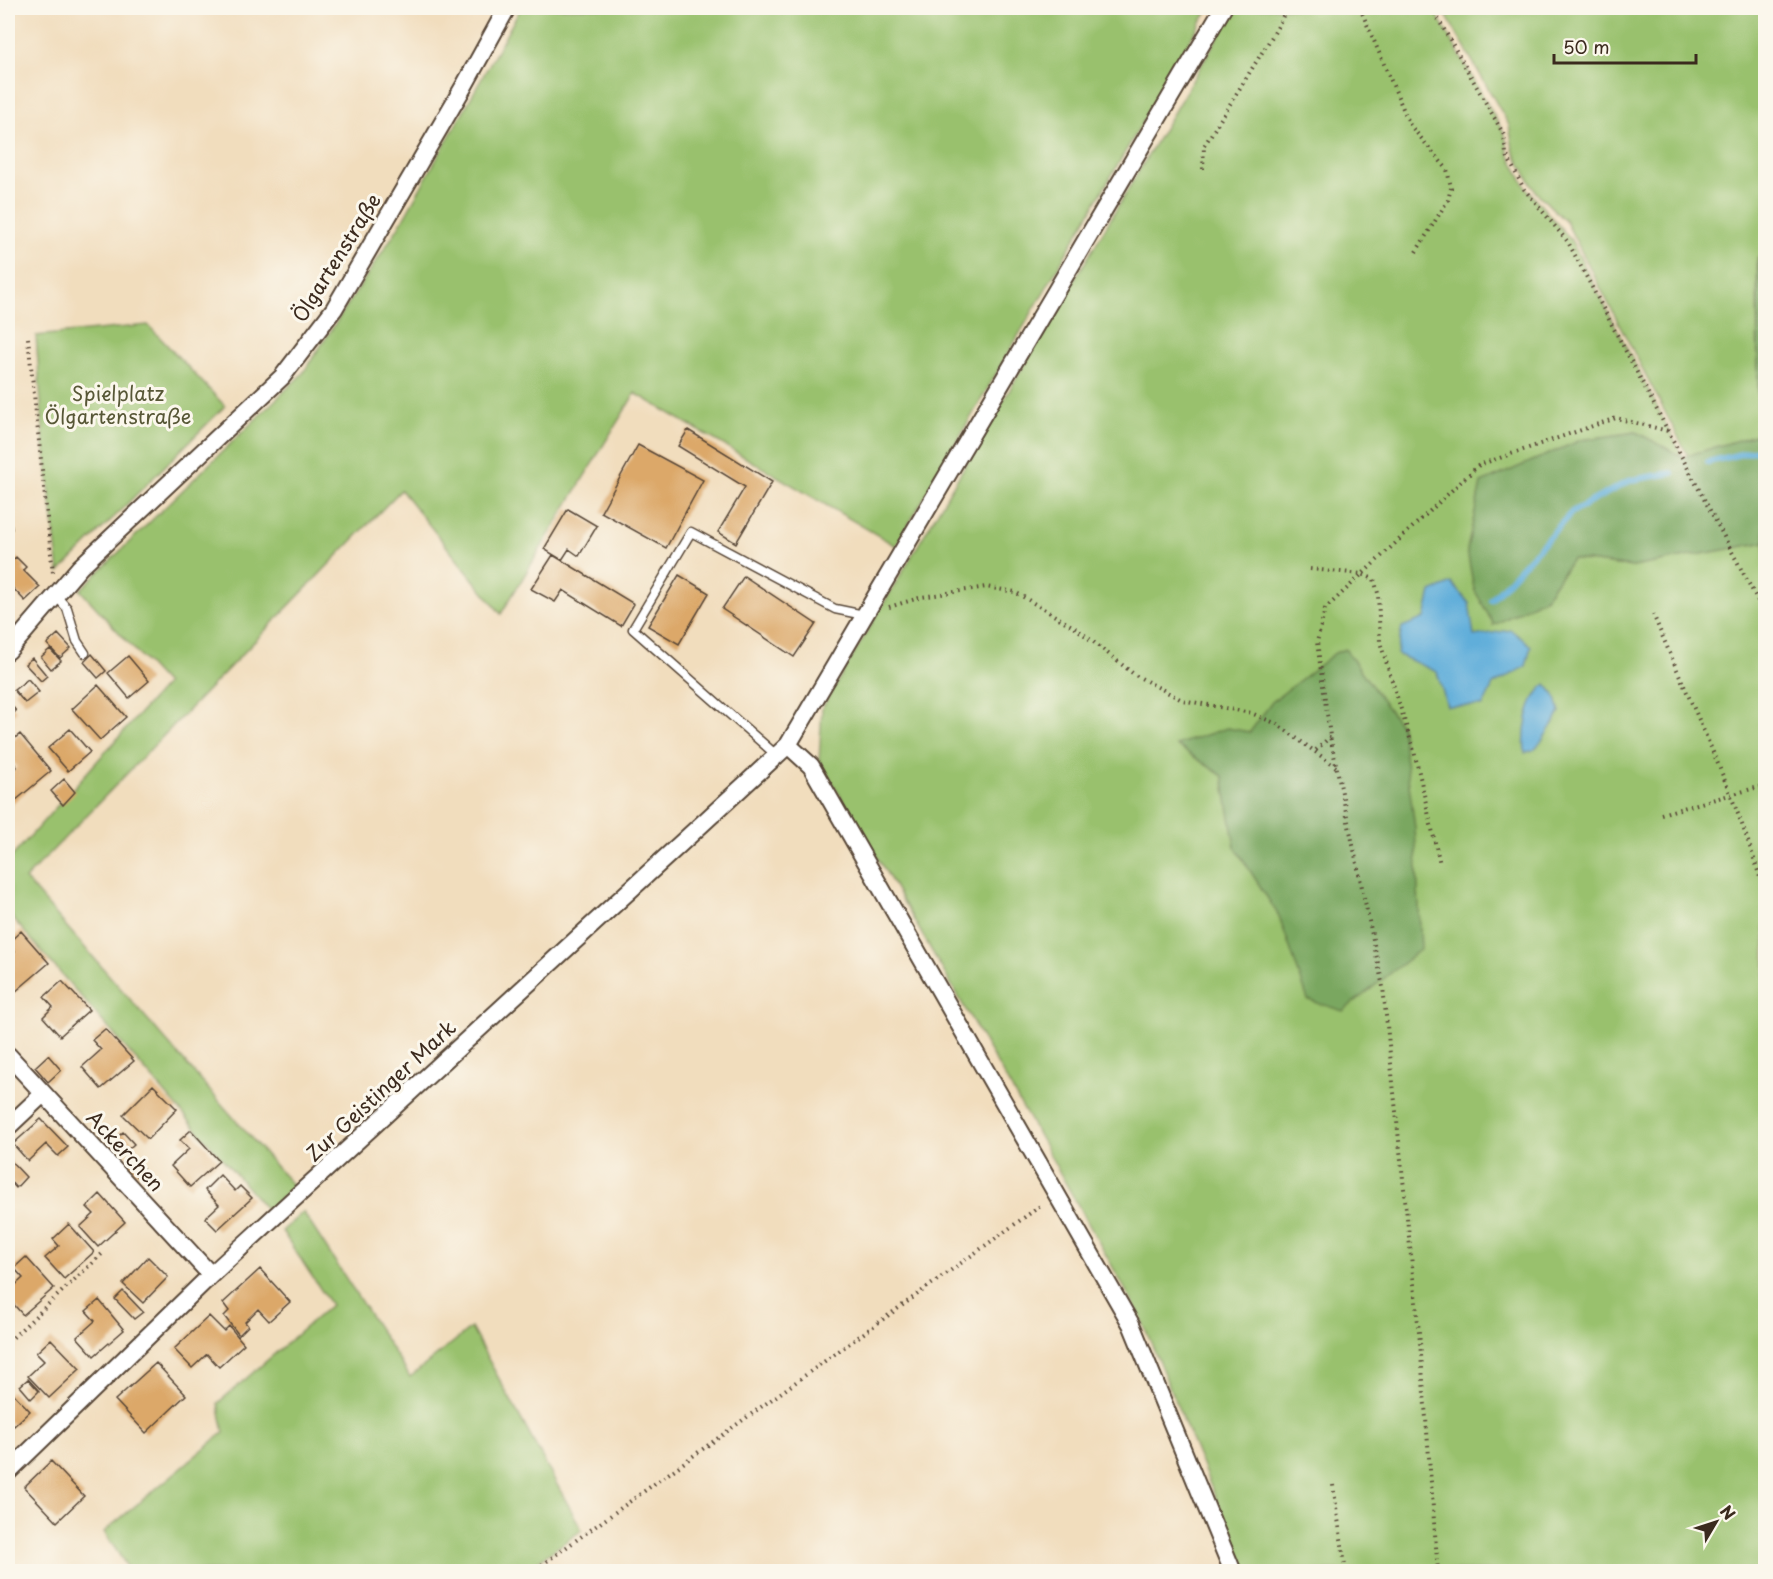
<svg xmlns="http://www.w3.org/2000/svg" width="1773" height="1579" viewBox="0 0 1773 1579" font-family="'Playpen Sans',sans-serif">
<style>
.green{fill:#99c16d;stroke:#6a7646;stroke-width:1.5}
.forest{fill:#7aa760;stroke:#5a683f;stroke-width:1.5}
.water{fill:#60aeda;stroke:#4e6c7c;stroke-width:1.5}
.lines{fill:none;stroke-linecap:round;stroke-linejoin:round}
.stream{stroke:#60aeda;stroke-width:6}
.building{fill:#dca869}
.lane-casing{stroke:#564536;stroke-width:11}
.street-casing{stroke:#564536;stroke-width:20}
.path{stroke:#564536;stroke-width:4;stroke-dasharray:1.5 4.5;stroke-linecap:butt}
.lane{stroke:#fff;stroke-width:8}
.street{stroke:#fff;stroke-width:16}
.labels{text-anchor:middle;stroke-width:6;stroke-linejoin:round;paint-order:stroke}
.street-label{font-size:20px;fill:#3b2a1e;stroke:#fbf7ec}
.park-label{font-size:20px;fill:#575736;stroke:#fbf7ec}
</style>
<rect width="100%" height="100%" fill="#fbf7ec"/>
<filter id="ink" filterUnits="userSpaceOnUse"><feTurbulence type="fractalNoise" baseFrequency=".0167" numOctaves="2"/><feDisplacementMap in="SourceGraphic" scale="12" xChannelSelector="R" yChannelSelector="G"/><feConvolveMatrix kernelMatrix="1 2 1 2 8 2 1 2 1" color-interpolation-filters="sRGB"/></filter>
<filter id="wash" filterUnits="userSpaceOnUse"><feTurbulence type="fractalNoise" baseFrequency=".008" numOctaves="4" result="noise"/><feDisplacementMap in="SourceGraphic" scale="24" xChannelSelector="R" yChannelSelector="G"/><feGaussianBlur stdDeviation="1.35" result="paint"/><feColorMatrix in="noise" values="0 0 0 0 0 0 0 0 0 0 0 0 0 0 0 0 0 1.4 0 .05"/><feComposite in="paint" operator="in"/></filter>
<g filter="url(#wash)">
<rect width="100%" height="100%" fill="#f1ddbd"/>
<path class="green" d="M521,8H1209L896,546L635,393L501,614L401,490L25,879L294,1187L267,1210L8,913V861L166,684L80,590L303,373L398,228Z
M1235,8H1433L1505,135L1509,154L1527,189L1571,240L1683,457L1636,432L1581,440L1493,625L1545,598L1572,559L1633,567L1765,542V1571H1246L1139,1314L1047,1150L886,872L819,761L822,708Z
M1442,8H1765L1766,254L1757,258L1758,434L1688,456L1566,222L1535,191L1513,150L1509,125Z
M148,325L225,406L59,572L44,444L36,336Z
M303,1212L410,1377L471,1328L582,1530L524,1571H130L104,1532L224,1432L218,1403L331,1305L282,1231Z"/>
<path class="forest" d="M1765,255V542L1633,567L1572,559L1545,598L1494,625L1474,589L1467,550L1481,483L1581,440L1636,432L1683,457L1758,434V257Z
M1345,649L1401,726L1415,828L1421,949L1343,1011L1308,1000L1279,916L1235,847L1223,776L1176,745L1227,728L1250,732L1272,702L1335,653Z"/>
<path class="water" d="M1452,583L1469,603L1474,636L1511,630L1531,646L1526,666L1493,685L1483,706H1447L1437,672L1397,654L1402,627L1425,618L1431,592Z
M1546,684L1555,695L1560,712C1557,718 1539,746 1535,749C1532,751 1528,751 1525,753C1523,731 1527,698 1546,684Z"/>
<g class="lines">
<path class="stream" d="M1708,462L1766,448
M1491,600L1572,512L1631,480L1672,473"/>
</g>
<g id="blocks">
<path class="building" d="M688,430L772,482L736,543L718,532L745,487L678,446Z
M638,445L703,480L666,548L601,512Z
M8,504L12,529H8Z
M568,509L597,526L579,556L569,549L562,560L544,549Z
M553,555L634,604L621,626L563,590L555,602L531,589Z
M16,557L26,567L23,570L40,587L25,601L8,583V565Z
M679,575L709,593L679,644L648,626Z
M744,576L816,624L794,657L722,609Z
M58,634L71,648L60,658L47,644Z
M50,649L61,661L51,669L41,657Z
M92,654L106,671L98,678L84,662Z
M128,656L149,681L129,698L108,673Z
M32,658L47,676L41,681L25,664Z
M28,679L39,692L25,703L14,690Z
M98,685L126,717L100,740L72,709Z
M8,701L16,711L9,717L8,715Z
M70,729L90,752L68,771L48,748Z
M20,734L51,771L9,806L8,775L17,767L8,755V744Z
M64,779L75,792L63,805L51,791Z
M21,931L49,963L15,992L8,983V959L15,952L8,943Z
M62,981L89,1010L60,1036L43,1017L53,1007L44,997Z
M105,1029L134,1061L101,1089L82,1067L101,1050L92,1040Z
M48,1055L61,1070L48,1082L35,1067Z
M153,1085L177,1109L148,1139L123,1115Z
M41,1119L68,1147L58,1156L46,1144L28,1161L13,1144Z
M191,1130L219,1161L190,1187L171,1166L189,1149L180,1140Z
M123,1132L134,1144L121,1156L110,1144Z
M132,1157L143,1169L137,1176L125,1163Z
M8,1158L26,1177L16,1188L8,1179Z
M220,1175L235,1191L240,1186L252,1198L217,1230L205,1218L219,1205L205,1190Z
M100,1194L125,1222L98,1247L80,1227L94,1214L87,1207Z
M69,1224L94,1252L64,1279L45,1258L59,1246L53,1239Z
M26,1257L54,1288L23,1315L8,1298V1292L23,1278L14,1268Z
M148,1257L168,1277L143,1303L123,1284Z
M260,1269L290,1302L269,1321L258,1309L245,1322L248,1326L239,1335L224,1316L229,1311L223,1303Z
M123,1291L143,1312L134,1319L115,1299Z
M99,1300L124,1330L94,1356L77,1337L95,1321L86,1311Z
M209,1316L224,1331L229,1326L244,1344L219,1367L207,1354L192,1368L174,1349Z
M51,1339L80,1369L49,1398L28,1376L44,1361L36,1353Z
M156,1363L186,1395L146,1433L115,1400Z
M28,1379L39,1391L31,1399L20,1386Z
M11,1391L30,1411L14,1426L8,1420V1395Z
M51,1461L84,1496L57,1522L24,1487Z"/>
</g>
</g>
<g filter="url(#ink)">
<use href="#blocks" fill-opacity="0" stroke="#564536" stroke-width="1.5"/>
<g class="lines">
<defs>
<path id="lane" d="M55,595L67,608L77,641L85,653
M775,754L633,629L691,532L835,609L864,615"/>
<path id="street" d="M8,651L80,567L282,377L334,309L464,86L507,8
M788,745L811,766L1131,1324L1233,1572
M8,1055L211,1275
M8,1127L43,1094
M8,1472L211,1275L788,745L1223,8"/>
</defs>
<use href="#lane" class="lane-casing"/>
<use href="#street" class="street-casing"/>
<path class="path" d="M1360,8L1410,125L1447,169L1451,188L1448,200L1416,252
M1432,8L1504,135L1506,154L1524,189L1568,242L1766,616
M1203,169L1204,146L1276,30L1287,8
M28,338L53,573
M1310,569L1362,574L1374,579L1378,593L1380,642L1414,751L1440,864
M889,607L922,597L986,587L1015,592L1077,629L1135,675L1182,700L1251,713L1277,724L1336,767
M1653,614C1692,707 1739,801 1766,898
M1316,750L1330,737
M1661,814L1766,785
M8,1340H10L103,1253
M1333,1485L1346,1572
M532,1572L1043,1204
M1438,1572L1420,1342L1383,987L1330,736L1317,642L1325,609L1479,465L1616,418L1668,431"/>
<use href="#lane" class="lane"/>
<use href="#street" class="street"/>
</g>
</g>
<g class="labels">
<g class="street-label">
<text transform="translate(337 258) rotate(-58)" y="7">Ölgartenstraße</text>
<text transform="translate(381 1091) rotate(-43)" y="7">Zur Geistinger Mark</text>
<text transform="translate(125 1151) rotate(47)" y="7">Ackerchen</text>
</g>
<g class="park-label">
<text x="118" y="401">Spielplatz<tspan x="118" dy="23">Ölgartenstraße</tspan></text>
</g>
</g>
<rect width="1773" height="1579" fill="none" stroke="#fbf7ec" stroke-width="30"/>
<g transform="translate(1716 1522) rotate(51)" stroke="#fbf7ec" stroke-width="4.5" paint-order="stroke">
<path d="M0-4.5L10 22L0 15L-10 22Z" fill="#3b2a1e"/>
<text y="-9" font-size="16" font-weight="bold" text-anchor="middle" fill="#3b2a1e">N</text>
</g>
<path d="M1554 54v9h142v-9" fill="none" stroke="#3b2a1e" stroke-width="3"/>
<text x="1563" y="54" font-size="18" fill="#3b2a1e" stroke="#fbf7ec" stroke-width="4.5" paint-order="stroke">50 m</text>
</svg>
